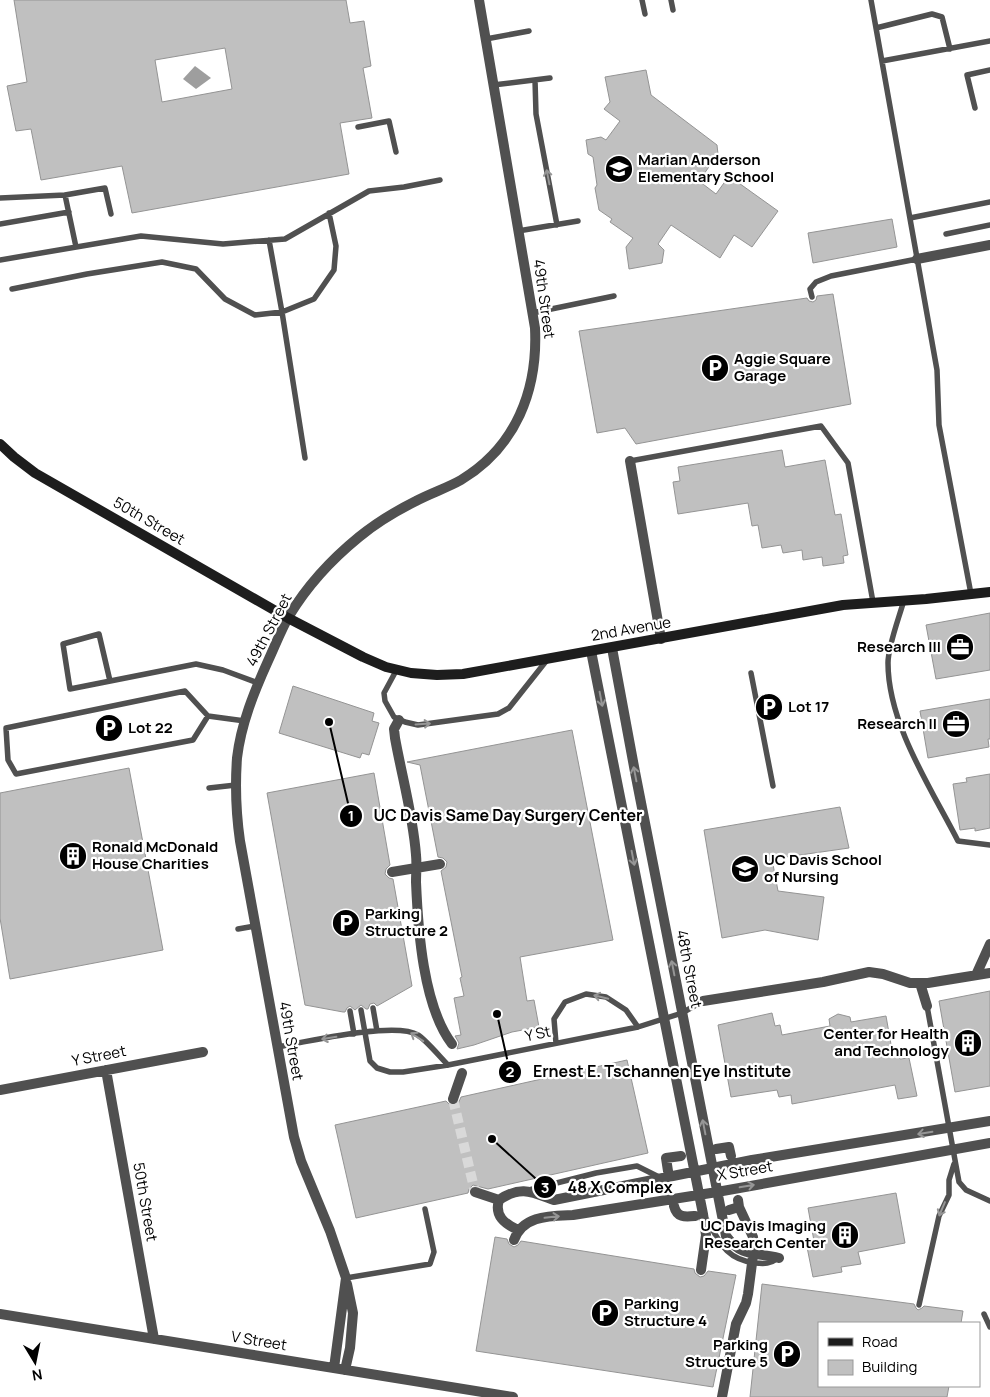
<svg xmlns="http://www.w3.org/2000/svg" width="990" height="1397" viewBox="0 0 990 1397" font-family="Manrope,sans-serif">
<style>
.water{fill:#9e9e9e}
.building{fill:#c0c0c0;stroke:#949494;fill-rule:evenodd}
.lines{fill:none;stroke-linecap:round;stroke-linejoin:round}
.street-tunnel{stroke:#d9d9d9;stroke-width:10;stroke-dasharray:10 5;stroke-linecap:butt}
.path{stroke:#727272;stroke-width:2.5;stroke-dasharray:1 2.5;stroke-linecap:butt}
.lane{stroke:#505050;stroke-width:5.5}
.street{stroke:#505050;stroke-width:10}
.secondary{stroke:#1d1d1d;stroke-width:10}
.oneway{stroke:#969696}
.labels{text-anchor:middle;stroke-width:4.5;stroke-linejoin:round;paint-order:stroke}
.poi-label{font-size:15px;font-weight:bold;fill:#000;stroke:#fff;text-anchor:start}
.street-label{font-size:15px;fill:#000;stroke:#fff}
.leader{fill:none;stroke:#000;stroke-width:2}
.callout-dot{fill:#000;stroke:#fff;stroke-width:2}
.mark-label{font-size:15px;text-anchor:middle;font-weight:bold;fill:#fff}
.callout-label{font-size:16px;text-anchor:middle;font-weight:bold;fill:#000;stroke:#fff;stroke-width:4.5;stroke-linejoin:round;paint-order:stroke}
</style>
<rect width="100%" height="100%" fill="#fff"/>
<path class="water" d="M195,66L211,78L196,89L183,79Z"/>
<path class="building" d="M14,0H346L350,23L364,21L371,66L363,68L372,118L340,123L349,174L132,213L122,166L41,180L31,129L16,131L7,86L27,82ZM225,48L232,89L162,102L155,60Z
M646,70L651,95L717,145L718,154L699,181L716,194L729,176L778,211L752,247L734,235L720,258L671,225L658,244L664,250L662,263L629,269L626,247L633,238L610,222L612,219L599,210L595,188L597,185L593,157L588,154L586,140L601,137L606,140L620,121L604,109L610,102L605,77Z
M892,219L897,247L813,263L808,233Z
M833,294L851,404L636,444L625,428L597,433L579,331L807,298L809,301L813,302L816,300L817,296Z
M782,450L785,467L825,460L835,515L841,514L848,555L843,556L844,563L823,566L822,557L803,560L802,550L783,553L781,545L762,548L758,525L752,526L748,503L678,514L673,482L680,481L678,467Z
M990,613V670L936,679L926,625Z
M293,686L374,713L372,721L379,723L369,755L362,753L360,758L279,733Z
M990,699V739H988L989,747L928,758L920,711Z
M572,730L613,940L520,957L527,1001L534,1000L539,1027L512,1032L474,1045L457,1049L459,1043L455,1036L461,1035L454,998L464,996L460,978L462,977L441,871L446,867L447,862L443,858L438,857L420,765L407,762Z
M129,768L163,950L10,979L0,918V793Z
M374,773L390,865L386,869L385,874L389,878L393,879L412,986L377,1006L374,1003L370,1004L368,1009H366L361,1005L355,1010L350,1006L347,1008L345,1012H343L305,1005L267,793Z
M990,774V828L975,831V828L960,830L953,784L967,782L966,778Z
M840,807L849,848L772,859L778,891L824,897L818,940L765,930L722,938L704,830Z
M990,991V1086L955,1092L939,1001Z
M772,1013L775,1026L780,1025L782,1035L830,1026L829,1019L838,1014L850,1017L851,1022L886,1016L892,1050L898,1048L900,1059L909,1058L917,1096L898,1099L895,1085L792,1104L791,1095L779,1097L777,1090L731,1097L718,1025Z
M627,1060L648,1153L488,1189L473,1185L469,1189L468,1193L356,1218L335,1125L446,1101L450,1105L455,1106L458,1104L461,1097Z
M896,1193L905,1243L858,1252L861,1264L841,1267L842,1272L813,1277L806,1242L814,1241L808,1208Z
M495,1237L507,1239L509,1244L514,1247L518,1245L521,1241L694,1269L695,1273L700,1277L704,1276L708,1271L736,1275L713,1387L476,1351Z
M762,1284L914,1304L916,1308L918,1310L922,1308L924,1306L963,1311L961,1323H819V1386H949L947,1397H750Z"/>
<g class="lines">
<path class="street-tunnel" d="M453,1099L475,1192"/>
<path class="path" d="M689,988H694L697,993"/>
<path class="lane" d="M642,0L645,14
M671,0L673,10
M871,0L937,370L939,425L971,594
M876,28L932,14L942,17L950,49
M486,39L529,31
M882,61L990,41
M535,80L536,114L557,225
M493,85L550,78
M975,108L967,75L990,70
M358,127L389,121L396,152
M65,195L76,247
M0,198L65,195L105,188L111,214
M910,218L990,202
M0,224L69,212
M518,231L578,221
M946,234L990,225
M269,240L282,312L305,458
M0,260L141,236L223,244L285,239L369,191L404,187L440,180
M12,289L87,274L162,262L196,269L225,299L255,315L282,312L314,299L334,270L336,246L329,213
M812,297L810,289L816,282L831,276L917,259
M532,313L614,296
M630,461L821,426L848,463L873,602
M904,600C899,618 888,646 888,663C888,724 931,788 958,841L990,845
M397,669L384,693L385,701L394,717L405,722L418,725L498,714L509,708L547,660
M751,673L773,786
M110,681L99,634L63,644L70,689L196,664L223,670L258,683
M208,716L185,691L6,728L8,760L16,774L193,740L208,716L245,721
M209,788L236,785
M238,929L255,926
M927,1006L959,1182L966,1190L990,1201
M373,1008L377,1031
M361,1010L370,1061L377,1068L390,1072H403L448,1065L638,1027L682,1013L703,1001
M350,1011L354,1034
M556,1043L554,1019L565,1002L586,994L606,997L626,1010L638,1027
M277,1047C305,1042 396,1021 418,1035C425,1039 441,1058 448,1065
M529,1190L596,1173L637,1166L659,1177
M707,1220C720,1243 726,1259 755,1263C765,1264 770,1264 778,1258
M346,1278L430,1264L434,1252L425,1209
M919,1305L939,1216L949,1195V1180L954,1164
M984,1314L990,1327"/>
<path class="street" d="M917,259L990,245
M630,461L661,639
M612,648L635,772L726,1236C742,1258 756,1252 779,1258
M591,651L703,1214L706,1235L701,1270
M399,720L394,729L395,738C402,777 413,815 416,855C417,864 416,873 416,882C418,929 423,1006 452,1044
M392,872L440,864
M976,975L990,944
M920,983L927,1006
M703,1001L823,982L869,972L883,974L910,983H928L990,973
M106,1070L154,1339
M0,1090L203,1052
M453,1099L462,1073
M716,1149L729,1147L731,1156
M668,1171L666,1158L681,1156
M475,1192L499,1200
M674,1206C677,1218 685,1217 695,1216
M729,1210L739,1207L738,1200
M518,1230C505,1224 494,1216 499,1200C521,1185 532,1192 554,1200L752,1160L990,1121
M514,1240C523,1215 550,1216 573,1215L717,1192L990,1143
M0,1314L513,1397
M334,1368L346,1278L330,1231L301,1161L294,1137L240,841C236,813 235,786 237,758C241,724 254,692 268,661C275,646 281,630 289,616C307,586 332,559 359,537C376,523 396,511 416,501C431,493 447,488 461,480C516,447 538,390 535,328L479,0
M345,1370L350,1348L353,1313L347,1284
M722,1397L736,1324L746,1303L748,1294L754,1248L753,1237L739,1207"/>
<path class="secondary" d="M0,444L14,457L35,473L288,618L363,657L386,667L411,673L437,675L463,674L843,605L926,599L990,592"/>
</g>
<defs><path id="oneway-shaft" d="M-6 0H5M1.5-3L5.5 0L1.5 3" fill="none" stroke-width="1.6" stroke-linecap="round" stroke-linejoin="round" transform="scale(1.25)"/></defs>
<g class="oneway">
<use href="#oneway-shaft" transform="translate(548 177) rotate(-101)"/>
<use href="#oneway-shaft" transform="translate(601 699) rotate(79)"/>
<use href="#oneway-shaft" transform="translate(423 724) rotate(-4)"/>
<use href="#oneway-shaft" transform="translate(635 774) rotate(-101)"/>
<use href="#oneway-shaft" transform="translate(633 858) rotate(79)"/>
<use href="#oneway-shaft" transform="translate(673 968) rotate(-101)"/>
<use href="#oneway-shaft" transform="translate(601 997) rotate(-166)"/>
<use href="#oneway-shaft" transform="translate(417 1037) rotate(-147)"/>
<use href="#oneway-shaft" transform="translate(329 1038) rotate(171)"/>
<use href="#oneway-shaft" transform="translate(704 1127) rotate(-101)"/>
<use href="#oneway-shaft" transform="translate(925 1133) rotate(171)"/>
<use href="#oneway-shaft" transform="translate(747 1186) rotate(-10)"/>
<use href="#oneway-shaft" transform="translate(942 1209) rotate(113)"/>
<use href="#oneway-shaft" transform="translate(552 1217) rotate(-6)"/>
</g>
<defs>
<symbol id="school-disc" viewBox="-11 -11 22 22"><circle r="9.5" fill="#000" stroke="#fff"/><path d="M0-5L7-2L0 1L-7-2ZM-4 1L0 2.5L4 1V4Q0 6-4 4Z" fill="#fff"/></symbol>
<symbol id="parking-disc" viewBox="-11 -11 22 22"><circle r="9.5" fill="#000" stroke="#fff"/><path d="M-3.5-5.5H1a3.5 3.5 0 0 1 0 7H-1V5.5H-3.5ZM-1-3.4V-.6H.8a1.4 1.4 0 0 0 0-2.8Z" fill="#fff"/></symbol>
<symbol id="office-disc" viewBox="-11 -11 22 22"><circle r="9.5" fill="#000" stroke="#fff"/><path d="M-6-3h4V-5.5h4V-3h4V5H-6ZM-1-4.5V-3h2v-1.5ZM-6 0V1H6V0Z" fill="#fff"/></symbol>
<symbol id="building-disc" viewBox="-11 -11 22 22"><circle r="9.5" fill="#000" stroke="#fff"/><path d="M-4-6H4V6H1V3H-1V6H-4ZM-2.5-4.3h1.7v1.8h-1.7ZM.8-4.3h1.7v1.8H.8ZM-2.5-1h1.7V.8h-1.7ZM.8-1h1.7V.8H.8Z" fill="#fff"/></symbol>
<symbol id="university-disc" viewBox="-11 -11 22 22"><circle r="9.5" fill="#000" stroke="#fff"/><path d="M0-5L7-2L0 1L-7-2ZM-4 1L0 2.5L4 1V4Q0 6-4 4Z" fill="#fff"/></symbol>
</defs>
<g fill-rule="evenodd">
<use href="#school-disc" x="603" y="153" width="32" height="32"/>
<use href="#parking-disc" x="699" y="352" width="32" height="32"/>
<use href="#office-disc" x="944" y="631" width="32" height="32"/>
<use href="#parking-disc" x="753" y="691" width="32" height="32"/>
<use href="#office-disc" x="940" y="708" width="32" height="32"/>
<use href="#parking-disc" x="93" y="712" width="32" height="32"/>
<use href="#building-disc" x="57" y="840" width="32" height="32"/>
<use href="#university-disc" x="729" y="853" width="32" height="32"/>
<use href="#parking-disc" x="330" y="907" width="32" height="32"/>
<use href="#building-disc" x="952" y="1027" width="32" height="32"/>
<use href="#building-disc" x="829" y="1219" width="32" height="32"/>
<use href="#parking-disc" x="589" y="1297" width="32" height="32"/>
<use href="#parking-disc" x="771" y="1338" width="32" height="32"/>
</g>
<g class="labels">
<g class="poi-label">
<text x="638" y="165">Marian Anderson<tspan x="638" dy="17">Elementary School</tspan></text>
<text x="734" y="364">Aggie Square<tspan x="734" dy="17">Garage</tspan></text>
<text x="941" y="652" text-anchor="end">Research III</text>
<text x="788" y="712">Lot 17</text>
<text x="937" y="729" text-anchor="end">Research II</text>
<text x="128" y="733">Lot 22</text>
<text x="92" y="852">Ronald McDonald<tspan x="92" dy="17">House Charities</tspan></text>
<text x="764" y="865">UC Davis School<tspan x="764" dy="17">of Nursing</tspan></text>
<text x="365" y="919">Parking<tspan x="365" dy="17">Structure 2</tspan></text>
<text x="949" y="1039" text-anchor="end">Center for Health<tspan x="949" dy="17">and Technology</tspan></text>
<text x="826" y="1231" text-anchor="end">UC Davis Imaging<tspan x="826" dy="17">Research Center</tspan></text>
<text x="624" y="1309">Parking<tspan x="624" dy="17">Structure 4</tspan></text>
<text x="768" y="1350" text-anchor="end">Parking<tspan x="768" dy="17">Structure 5</tspan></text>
</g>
<g class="street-label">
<text transform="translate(544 299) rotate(82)" y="5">49th Street</text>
<text transform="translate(149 521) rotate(30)" y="5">50th Street</text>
<text transform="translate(631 629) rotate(-10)" y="5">2nd Avenue</text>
<text transform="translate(269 630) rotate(-62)" y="5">49th Street</text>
<text transform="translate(689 969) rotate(79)" y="5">48th Street</text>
<text transform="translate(538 1034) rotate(-12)" y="5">Y St</text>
<text transform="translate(291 1041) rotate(80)" y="5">49th Street</text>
<text transform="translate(99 1056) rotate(-11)" y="5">Y Street</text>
<text transform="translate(745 1171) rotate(-10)" y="5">X Street</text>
<text transform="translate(145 1202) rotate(80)" y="5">50th Street</text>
<text transform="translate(259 1341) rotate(9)" y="5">V Street</text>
</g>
</g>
<path class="leader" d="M329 722L351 816M497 1014L510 1072M492 1139L545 1187"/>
<g class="callout-dot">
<circle cx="329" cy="722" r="5"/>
<circle cx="497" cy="1014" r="5"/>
<circle cx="492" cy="1139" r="5"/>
<circle cx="351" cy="816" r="12"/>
<circle cx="510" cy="1072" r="12"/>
<circle cx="545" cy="1187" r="12"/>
</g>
<g class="mark-label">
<text x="351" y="821">1</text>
<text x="510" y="1077">2</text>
<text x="545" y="1193">3</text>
</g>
<g class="callout-label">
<text x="508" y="821">UC Davis Same Day Surgery Center</text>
<text x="662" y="1077">Ernest E. Tschannen Eye Institute</text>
<text x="620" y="1193">48 X Complex</text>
</g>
<rect x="818" y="1322" width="162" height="65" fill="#ffffff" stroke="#999999"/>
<rect x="828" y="1338" width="25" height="8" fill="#1d1d1d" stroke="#999999"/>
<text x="862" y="1347" font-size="15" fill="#000000">Road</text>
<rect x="828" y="1360" width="25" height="15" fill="#c0c0c0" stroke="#999999"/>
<text x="862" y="1372" font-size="15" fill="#000000">Building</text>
<g transform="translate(35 1362) rotate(170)" stroke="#ffffff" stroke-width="4" paint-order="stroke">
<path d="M0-4L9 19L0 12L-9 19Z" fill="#000000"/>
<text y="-8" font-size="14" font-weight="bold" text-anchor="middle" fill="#000000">N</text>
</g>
</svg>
